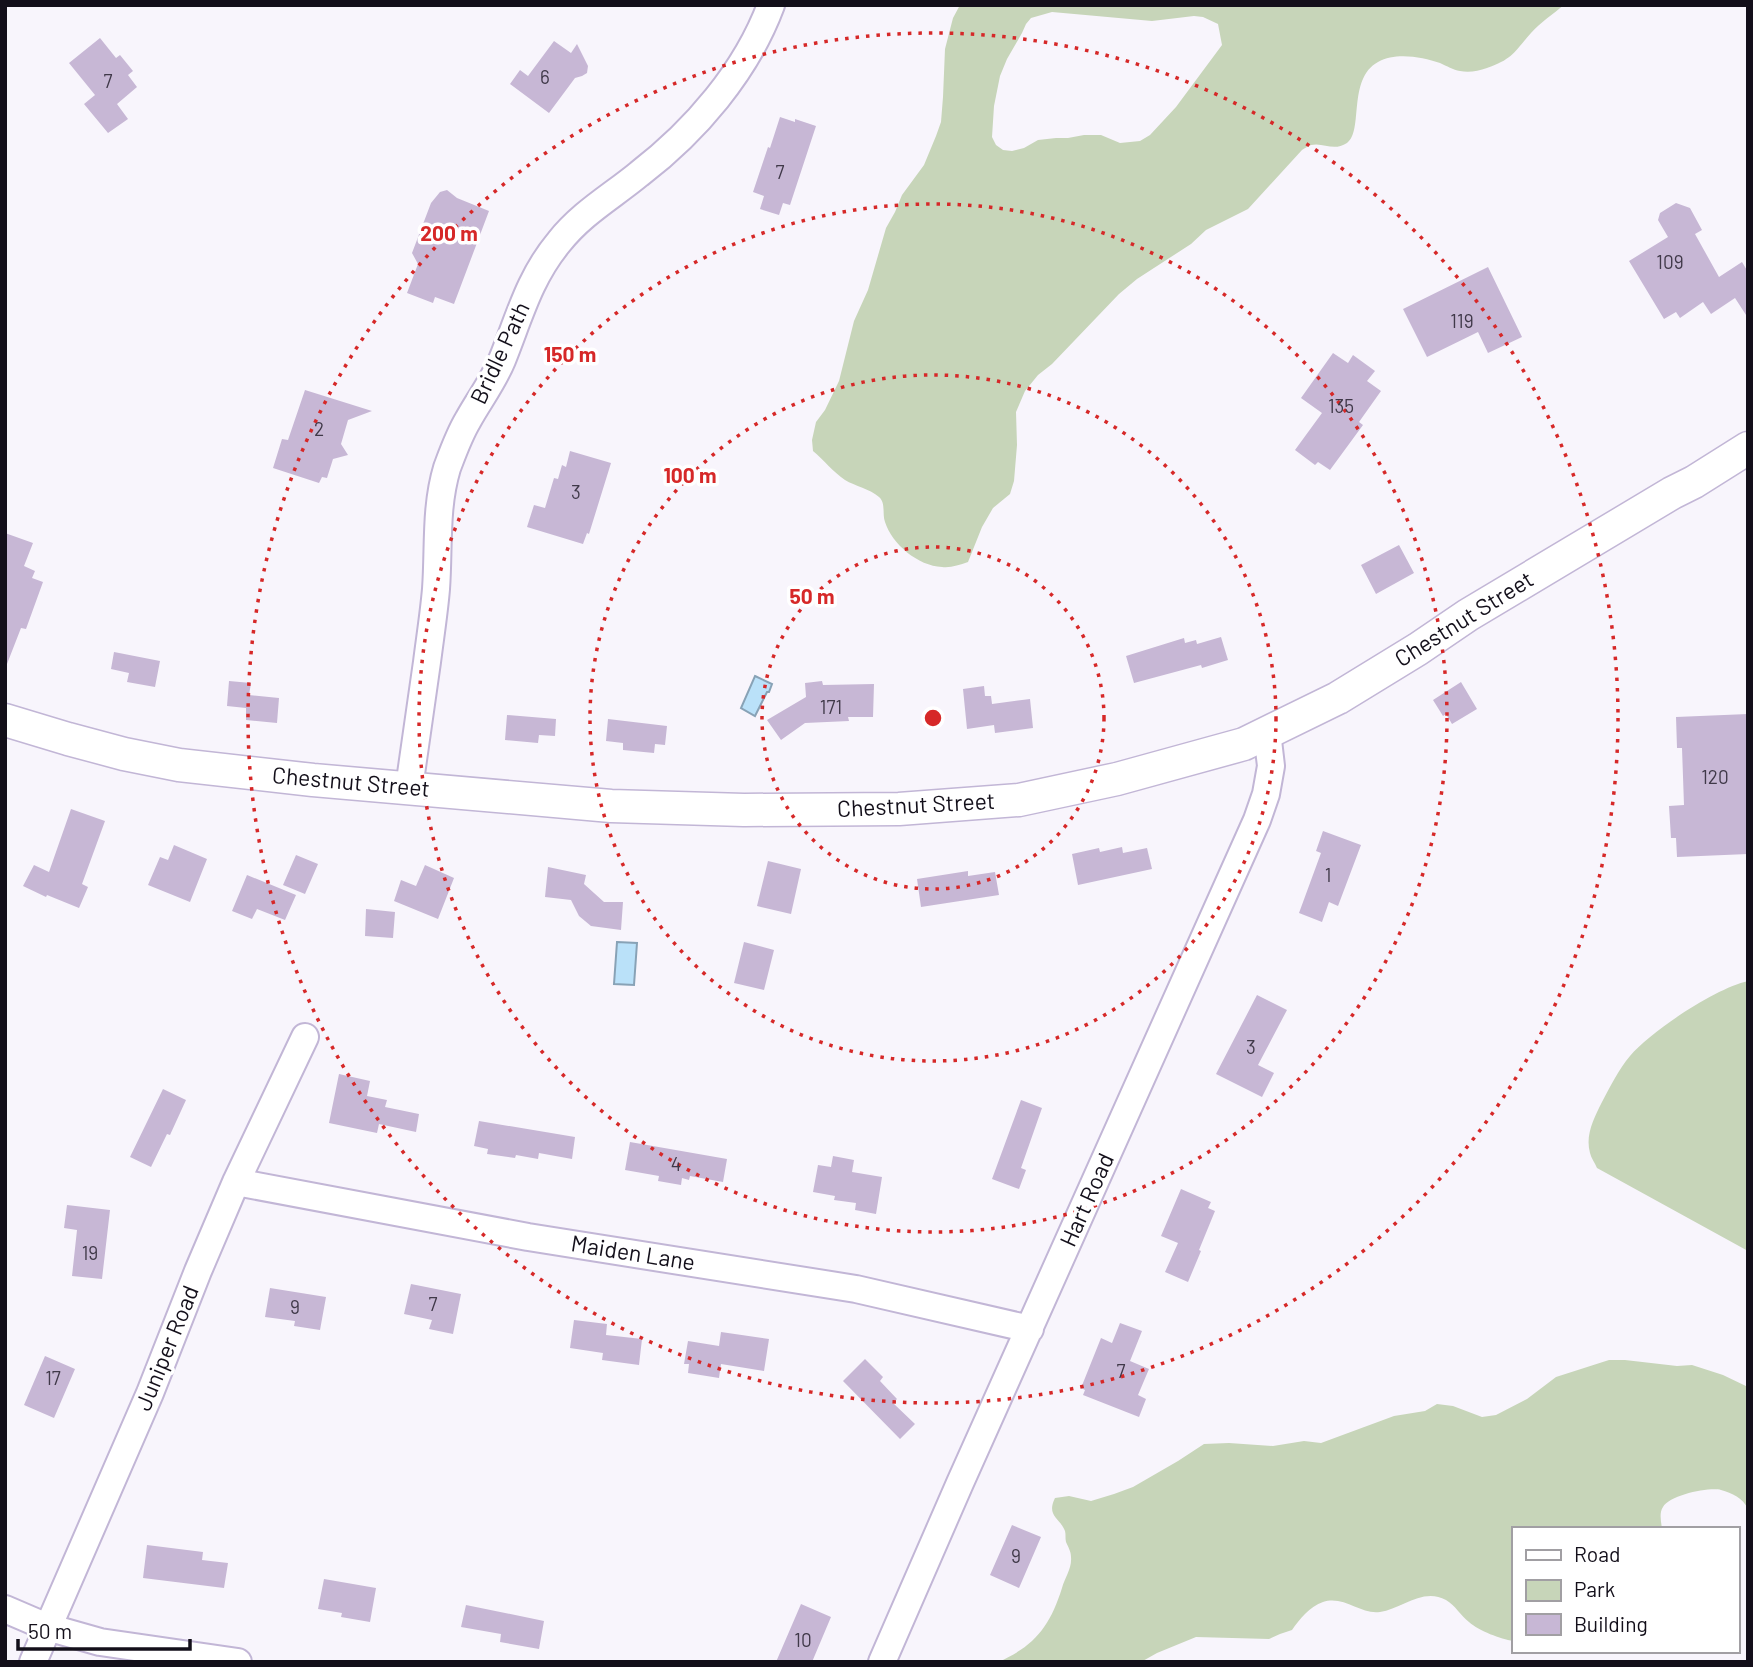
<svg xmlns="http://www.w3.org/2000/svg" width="1753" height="1667" viewBox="0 0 1753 1667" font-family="Barlow,sans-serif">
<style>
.green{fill:#c7d5b9;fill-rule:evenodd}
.water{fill:#bae1f9;stroke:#88a2b6;stroke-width:2}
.building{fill:#c7b7d5}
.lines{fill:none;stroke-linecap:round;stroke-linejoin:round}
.minor-casing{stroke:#c2b6d6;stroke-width:30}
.tertiary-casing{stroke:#c2b6d6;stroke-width:35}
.minor{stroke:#fff;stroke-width:26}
.tertiary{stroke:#fff;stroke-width:32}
.ring{fill:none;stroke:#d62828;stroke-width:3.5;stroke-dasharray:3.5 7}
.labels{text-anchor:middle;stroke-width:7;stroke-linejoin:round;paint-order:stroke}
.number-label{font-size:19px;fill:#403949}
.street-label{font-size:23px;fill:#130f1a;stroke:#fff}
.centre{fill:#d62828;stroke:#fff;stroke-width:3.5}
.ring-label{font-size:21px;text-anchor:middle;font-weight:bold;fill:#d62828;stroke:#fff;stroke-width:7;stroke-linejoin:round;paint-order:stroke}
</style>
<rect width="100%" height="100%" fill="#f8f5fc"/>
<path class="green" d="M960,5H1564C1553,14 1541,22 1531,33C1514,52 1513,59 1487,68C1478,71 1469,73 1460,71C1453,70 1447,66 1440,63C1422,57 1396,52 1378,62C1347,79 1364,131 1347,143C1333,152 1324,142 1311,145C1308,146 1305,148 1302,150L1248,209L1206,230L1191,244L1137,279L1119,294L1052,364L1038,375L1025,391L1016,412L1017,445L1014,481L1010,494L993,508L982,527L968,562C959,565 951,568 942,567C918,566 892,544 885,522C882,514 886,503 879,497C870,489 855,486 845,480C833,472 824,460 813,451L812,440L816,422L825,410L839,381L854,321L868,290L886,228L895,212L902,195L924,165L936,136L941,122L943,97L945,49L953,18ZM1052,12L1152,21L1194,16L1203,17L1218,24L1222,45L1176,107L1150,135L1140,141L1120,143L1101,135H1084L1068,138H1056L1038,140L1024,148L1012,151L1003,150L996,145L992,137L994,106L1000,76L1007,59L1022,33L1026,24L1031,18Z
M1748,981V1251L1597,1168C1595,1163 1591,1158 1590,1153C1585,1135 1594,1118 1602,1102C1610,1087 1619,1069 1630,1056C1651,1031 1716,988 1748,981Z
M1609,1360H1625L1677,1366L1692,1365L1723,1375L1748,1387V1509C1743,1498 1732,1493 1721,1490C1709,1487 1670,1495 1663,1507C1659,1513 1661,1521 1662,1529H1513V1641C1501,1639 1479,1631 1469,1622C1461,1616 1455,1605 1446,1600C1423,1587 1401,1609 1380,1612C1361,1615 1344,1595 1323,1602C1310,1606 1299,1620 1292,1630L1280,1634L1269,1639L1196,1637L1157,1653L1141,1662H998C1035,1646 1050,1626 1062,1588C1065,1577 1072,1569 1071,1557C1071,1551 1068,1547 1066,1542C1065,1538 1066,1535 1065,1531C1060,1518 1046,1516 1055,1498L1069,1496L1091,1501L1114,1494L1133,1487L1178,1461L1204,1444L1229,1443L1273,1446L1304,1441L1321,1443L1394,1416L1425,1411L1437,1404L1453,1406L1482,1417L1496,1415L1527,1399L1556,1377Z"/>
<path class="water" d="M755,676L772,684L769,692H767L755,716L741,708Z
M617,942L637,943L634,985L614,984Z"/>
<path class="building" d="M100,38L116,58L120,55L133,71L128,75L137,87L117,104L128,119L108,133L84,104L95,95L69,63Z
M554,41L571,53L577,44L588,66L587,73L582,76L575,78L549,113L510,84L520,70L528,76Z
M780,117L795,122V119L816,126L790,205L783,203L779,215L760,209L764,196L753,192L768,147L770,148Z
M447,190L457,198L489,211L454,304L435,297L433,303L407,293L418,264L412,253L431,203L440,192Z
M1676,203L1690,208L1702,230L1695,234L1719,277L1742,262L1748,272V318L1735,298L1711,314L1703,302L1680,318L1676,312L1664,319L1629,261L1668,237L1658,220L1660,213Z
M1488,267L1522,337L1488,353L1478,332L1427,357L1403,309Z
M1333,353L1348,363L1353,355L1375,371L1367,381L1381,391L1359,422L1363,425L1330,470L1318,462L1315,465L1295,450L1322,413L1301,398Z
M305,390L372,411L348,420L341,444L348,455L333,459L327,478L322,477L319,483L273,468L282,439L288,440Z
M570,451L611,463L589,534L587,533L583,544L527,527L534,505L545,508L554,478L558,479L562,465L566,467Z
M5,533L33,543L24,566L35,571L32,578L43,582L26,629L21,628L7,664H5Z
M1399,545L1414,573L1376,594L1361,565Z
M1221,637L1228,660L1202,668L1201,665L1134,683L1126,656L1184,638L1185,643L1196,640L1197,644Z
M114,652L160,661L155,687L127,682L129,673L111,669Z
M229,681L251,683L249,695L279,698L277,723L246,720V708L227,706Z
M822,681L823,685L874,684L873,717H848L849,721L805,723L781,740L767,720L806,697L805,683Z
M1461,682L1477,709L1452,724L1446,714L1443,716L1433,700Z
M984,686L985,696H991L992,704L1030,699L1033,728L995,733L994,725L967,729L963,689Z
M1748,714V854L1677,857L1676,838H1671L1669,806L1684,805L1682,748H1677L1676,717Z
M507,715L556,719L555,736L539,735L538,743L505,740Z
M608,719L667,726L665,745L655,744L654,753L623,750V743L606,741Z
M71,809L105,821L82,884L88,887L79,908L47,895L46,897L23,886L34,865L49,872Z
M1323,831L1361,845L1338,906L1329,902L1322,922L1299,913L1321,853L1316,851Z
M174,845L207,859L190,902L148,885L160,857L168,860Z
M1122,847L1123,853L1147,848L1152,869L1078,885L1072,854L1099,848L1100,852Z
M296,855L318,864L305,894L283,885Z
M768,861L801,869L791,914L757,906Z
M425,865L454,878L438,919L394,901L401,880L416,886Z
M548,867L586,875L584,884L604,902H623L621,930L591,926L579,916L571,900L545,897Z
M968,871V876L995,872L999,895L921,907L917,879Z
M247,875L296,895L285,920L257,909L252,919L232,911Z
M366,909L395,912L393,938L365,936Z
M744,942L774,950L764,990L734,983Z
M1257,995L1287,1010L1258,1065L1274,1073L1262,1097L1216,1074Z
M339,1074L370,1081L367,1096L387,1100L385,1107L419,1114L416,1132L379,1124L377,1133L329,1123Z
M163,1089L186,1100L170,1135L167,1134L151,1167L130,1157Z
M1021,1100L1042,1108L1021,1168L1026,1170L1019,1189L992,1179Z
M479,1121L575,1137L572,1159L539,1153L538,1159L516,1155L515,1158L487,1154L488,1149L474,1146Z
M630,1142L727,1159L723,1182L690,1176L689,1180L682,1178L681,1185L658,1181L659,1176L625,1170Z
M833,1156L854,1160L852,1172L882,1177L876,1214L855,1210L856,1203L834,1200L835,1196L813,1192L818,1165L831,1167Z
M1181,1189L1211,1202L1208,1208L1215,1211L1199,1250L1201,1251L1188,1282L1165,1272L1178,1243L1161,1236Z
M67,1205L110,1210L102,1279L72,1276L77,1230L64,1228Z
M411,1284L461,1294L453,1334L429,1329L432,1320L404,1314Z
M270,1288L326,1297L320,1330L294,1326L295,1321L265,1317Z
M574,1320L607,1324L606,1335L642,1339L639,1365L602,1360L603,1353L570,1348Z
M1120,1323L1142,1331L1130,1361L1149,1369L1138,1395L1146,1399L1139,1417L1083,1395L1085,1390L1081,1388L1101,1338L1112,1343Z
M721,1332L769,1339L764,1371L721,1364L719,1378L688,1373L689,1364H684L688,1341L719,1346Z
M45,1356L75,1369L54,1418L24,1405Z
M865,1359L883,1377L880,1381L897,1399L893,1403L915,1424L900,1439L843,1381Z
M1012,1525L1041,1537L1019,1588L990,1575Z
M147,1545L203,1552L202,1560L228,1563L224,1588L143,1578Z
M324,1579L376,1588L370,1622L341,1617L342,1613L318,1609Z
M801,1604L831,1617L812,1662H776Z
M466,1605L544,1621L539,1649L500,1642L501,1634L461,1627Z"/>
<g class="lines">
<defs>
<path id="minor" d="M409,788C415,746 421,704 427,662C430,638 434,613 436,589C439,548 435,508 447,468C453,452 459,435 468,420C479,400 493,382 502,360C519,318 529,278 559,242C582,213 611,197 639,174C695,131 746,72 771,5
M236,1182L528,1237L856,1289L1030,1329
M5,1609L47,1627L100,1642L238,1662
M33,1662L150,1393L198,1271L236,1182L305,1037
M882,1662L960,1483L1257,820L1266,794L1271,766L1267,732"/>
<path id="tertiary" d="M5,720L68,739L124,754L179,765L313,780L611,806L744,810L899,809L1019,800L1117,779L1244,744L1338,698L1418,649L1468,615L1672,493L1694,482L1748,448"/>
</defs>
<use href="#minor" class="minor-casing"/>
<use href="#tertiary" class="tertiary-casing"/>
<use href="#minor" class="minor"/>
<use href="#tertiary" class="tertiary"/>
</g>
<g class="ring">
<circle cx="933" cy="718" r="171"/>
<circle cx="933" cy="718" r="343"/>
<circle cx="933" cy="718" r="514"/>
<circle cx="933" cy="718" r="685"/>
</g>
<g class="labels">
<g class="number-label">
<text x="545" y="84">6</text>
<text x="108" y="88">7</text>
<text x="780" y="179">7</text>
<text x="1670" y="269">109</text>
<text x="1462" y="328">119</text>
<text x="1341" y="413">135</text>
<text x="319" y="436">2</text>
<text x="576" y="499">3</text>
<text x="831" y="714">171</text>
<text x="1715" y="784">120</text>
<text x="1328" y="882">1</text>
<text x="1251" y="1054">3</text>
<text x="676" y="1171">4</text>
<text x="90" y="1260">19</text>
<text x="433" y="1311">7</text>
<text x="295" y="1314">9</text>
<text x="1121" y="1378">7</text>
<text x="53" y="1385">17</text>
<text x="1016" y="1563">9</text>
<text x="803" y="1647">10</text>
</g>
<g class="street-label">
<text transform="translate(500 353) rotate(-65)" y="8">Bridle Path</text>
<text transform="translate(1464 619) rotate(-32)" y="8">Chestnut Street</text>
<text transform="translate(351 782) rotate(5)" y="8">Chestnut Street</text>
<text transform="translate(916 805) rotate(-3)" y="8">Chestnut Street</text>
<text transform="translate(1087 1200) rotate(-66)" y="8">Hart Road</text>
<text transform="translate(633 1253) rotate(9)" y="8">Maiden Lane</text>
<text transform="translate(167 1348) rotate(-68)" y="8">Juniper Road</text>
</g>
</g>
<circle cx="933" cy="718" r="10" class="centre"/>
<g class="ring-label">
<text x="449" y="241">200 m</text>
<text x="570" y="362">150 m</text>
<text x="690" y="483">100 m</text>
<text x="812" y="604">50 m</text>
</g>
<rect width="1753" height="1667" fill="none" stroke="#130f1a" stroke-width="14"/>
<rect x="1512" y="1527" width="228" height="126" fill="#ffffff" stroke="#a19fa3" stroke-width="2"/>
<rect x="1526" y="1550" width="35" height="10" fill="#ffffff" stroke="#a19fa3" stroke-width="2"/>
<text x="1574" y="1562" font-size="21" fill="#130f1a">Road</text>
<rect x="1526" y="1580" width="35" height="21" fill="#c7d5b9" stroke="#a19fa3" stroke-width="2"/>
<text x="1574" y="1597" font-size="21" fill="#130f1a">Park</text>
<rect x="1526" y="1614" width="35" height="21" fill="#c7b7d5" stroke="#a19fa3" stroke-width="2"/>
<text x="1574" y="1632" font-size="21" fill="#130f1a">Building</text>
<path d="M18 1639v10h172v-10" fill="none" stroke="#130f1a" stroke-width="3.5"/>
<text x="28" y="1639" font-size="21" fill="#130f1a" stroke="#ffffff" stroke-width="5" paint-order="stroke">50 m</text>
</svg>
